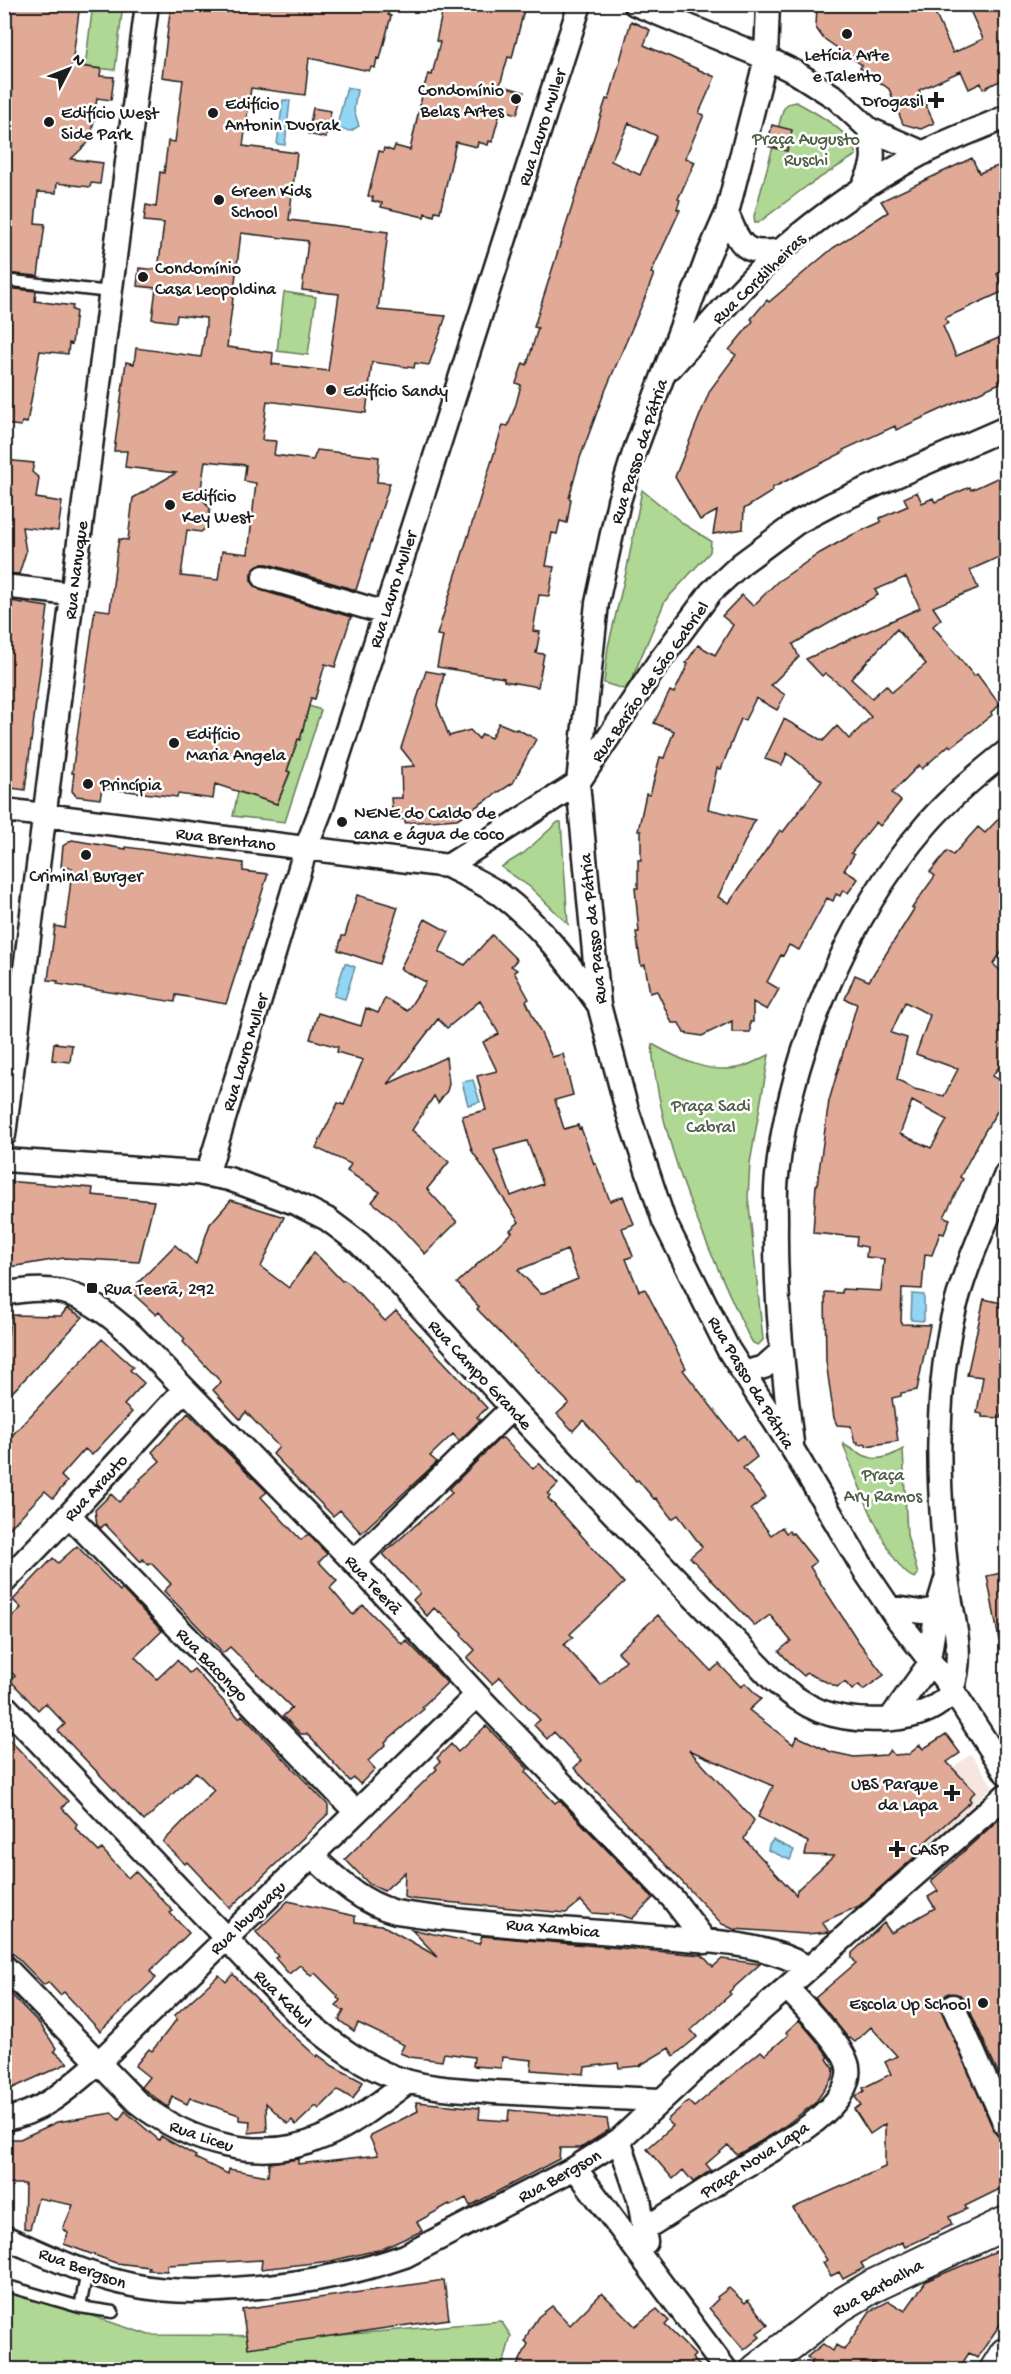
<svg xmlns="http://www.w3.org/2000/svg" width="1011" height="2374" viewBox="0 0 1011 2374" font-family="'Gochi Hand',sans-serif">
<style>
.built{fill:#f6e6e0}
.green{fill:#afd895;stroke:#667a58;stroke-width:1.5}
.water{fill:#92d6f4;stroke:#638c9e;stroke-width:1.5}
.building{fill:#e1aa97;stroke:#1c1c1c;stroke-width:1.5;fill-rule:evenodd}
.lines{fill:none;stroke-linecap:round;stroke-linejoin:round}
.lane-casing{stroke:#1c1c1c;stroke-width:15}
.street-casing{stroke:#1c1c1c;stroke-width:27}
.secondary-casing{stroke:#1c1c1c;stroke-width:36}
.lane{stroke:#fff;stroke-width:10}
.street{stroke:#fff;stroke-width:22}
.secondary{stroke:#fff;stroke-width:32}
.poi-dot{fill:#1c1c1c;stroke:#fff;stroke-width:2}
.labels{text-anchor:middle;stroke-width:5;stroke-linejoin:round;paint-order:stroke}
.poi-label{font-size:18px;fill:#1c1c1c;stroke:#fff;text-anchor:start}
.street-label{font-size:18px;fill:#1c1c1c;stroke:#fff}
.park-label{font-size:18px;fill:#4f5e46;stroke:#fff}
</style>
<rect width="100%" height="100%" fill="#fff"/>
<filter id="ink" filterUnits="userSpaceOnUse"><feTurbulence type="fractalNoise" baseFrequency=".0167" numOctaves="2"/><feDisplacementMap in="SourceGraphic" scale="12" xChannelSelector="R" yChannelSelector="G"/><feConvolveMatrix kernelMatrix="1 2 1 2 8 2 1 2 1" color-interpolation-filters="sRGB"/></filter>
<g filter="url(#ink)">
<path class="built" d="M971,1754L993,1786L872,1897L868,1830Z"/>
<path class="green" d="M93,4L123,5L115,70L85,67Z
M796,102C813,111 856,134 856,155L807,186L758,223H755L754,216L783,110L787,104Z
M284,292L316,297L308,355L277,351Z
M642,490L685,525L711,541L710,552L665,601L627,690L604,683L608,647L627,568Z
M309,706L321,710L285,822L233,816L238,792L277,804L290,773L287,771L298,739H300Z
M558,822H561L568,924L530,887L501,867L524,853Z
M652,1044C679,1059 710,1075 742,1067C751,1064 760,1059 769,1055L750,1163L748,1196L763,1340L758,1345L753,1343L748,1335C707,1246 658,1143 652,1044Z
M843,1444C867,1459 878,1465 903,1449L907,1535L918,1574L915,1578C890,1573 853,1470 843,1444Z
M5,2287L149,2335L329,2336L501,2321L511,2336L502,2369L5,2370Z"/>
<path class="water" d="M347,87L357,90L354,110L359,126L351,131L336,129Z
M283,100L290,101L285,145L277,144Z
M345,963L355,967L345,999L334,996Z
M473,1080L480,1102L468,1105L462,1082Z
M912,1294L924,1295V1321L911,1320Z
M773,1840L794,1850L790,1860L768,1850L769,1845Z"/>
<path class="building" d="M4,4H80L72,65L101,69L100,76L114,77L111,100L97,98L91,140L71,159L103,163L100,184L91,183L90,187L57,183L56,193L38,192L35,223L45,224L38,276L4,273V74L10,45L4,44Z
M171,4H390L388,15L391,16L380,59L377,58L375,68L371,67L369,71L309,58L305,95L251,88L243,146L297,153L289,220L388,232L378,310L446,316L429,365L415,363L414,368L372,362L366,413L267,401L262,440L276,441L274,455L313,460L317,450L379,457L377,482L390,483L356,590L268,564H260L251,573V581L260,590L351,617L335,667L325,664L315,699L311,698L300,740L298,739L287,771L290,772L277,804L215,784L213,799L178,794L177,797L102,788L100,799L76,796L72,791L74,773H72L95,609L110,611L117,550L119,539L128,540L133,498L176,473L125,467L127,451H114L126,362L134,364L136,348L201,357L206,326V318L177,315L176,322L152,319L156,288L137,286L139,268L158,270L164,223L144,221L146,205L156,207L160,172L164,173L168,141L175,142L183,80L162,77ZM241,233L308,241L302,290L339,294L328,371L272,364L273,353L227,347ZM205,461L246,465L244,481L256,483L248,554L222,551L218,580L181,576L187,530L201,532L207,527L210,508L200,496Z
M444,4H521L519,9L524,10L512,58L508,57L500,85L524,92L517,114L501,109L492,142L489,141L488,145L478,142L477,147L456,142L440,212L435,211L434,216L425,213L424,217L381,207L382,203L372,201L373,197L368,196L379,151L383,152L384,148L393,151L395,146L410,150L424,87L428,74L432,75L440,42L436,41Z
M817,4H931L953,53L983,39L967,4H1006V78L983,89L981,83L969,89L961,71L919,90L934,123L921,129L903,124L889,89L860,68L862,65L823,38L816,28Z
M631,21L650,30L644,45L715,77L699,113L704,115L685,158L695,162L678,199L680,200L677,209L680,210L651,273L654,274L644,300L603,396L580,458L569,498L571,499L567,523L560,521L557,534L552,533L546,566L554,567L549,596L539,595L533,631L540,632L536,653L544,654L538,687L504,681V678L437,667L443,636L437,635L503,425L508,426L516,404L521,385L516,383L523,363L527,365L538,328L534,327L606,99L609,100ZM629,123L657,136L640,175L611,161Z
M313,108L331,111L326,138L308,134Z
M772,125L792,130L787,151L767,146Z
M972,158L979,173L1006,163V270L997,274L1004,291L945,318L948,323L943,326L956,356L1006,335V378L1000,381V383L920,419L896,430L895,426L843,450L844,452L772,488L773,491L744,509L743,529L713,534L717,511L700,520L675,477L710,390L736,355L729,350L753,321L751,319L767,300L769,302L833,248L888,212L881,201Z
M4,288L36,291L35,301L73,306L72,310L76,311L72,344L69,343L68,354L40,351L27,423L22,422L21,426L4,424Z
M4,460L34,463L32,472L39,478L36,498L62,502L58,531L22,527L26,552L19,574L4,573Z
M1006,474V554L970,570L978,588L933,607L941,619L933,626L974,676L977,674L1000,705L991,712L992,715L951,747L949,745L922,769L919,765L892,793L901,801L880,826L876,822L851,853L854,855L844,870L858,879L848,893L843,890L840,896L836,894L833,901L827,898L799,950L789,945L783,956L781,955L767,982L779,989L767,1010L753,1002V1022H750V1032H732V1021L702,1036L684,1033L679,1023H672L657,991L650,993L645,965L641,966L636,932H639L635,888H638V860H641V831H638L646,794L650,795L660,757L664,758L674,731L654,723L670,691L674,693L688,664L686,663L698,645L715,655L733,625L722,616L742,595L753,606L777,582L820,553L852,535L881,522L880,518L908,506L904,498L917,492L922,503L933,498L935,502L970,487L971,490ZM906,577L920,608L806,659L822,676L825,673L843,687L871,717L849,739L837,726L823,741L784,719L765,759L782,765L787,753L822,781L783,832L780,830L729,903L718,897L755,820L708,809L717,768L721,769L741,719L745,720L756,698L777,710L785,695L771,685L799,657L793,644L878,595L875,590ZM897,629L926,664L892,692L886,685L872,698L851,679Z
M4,600L48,607L25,790L4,787Z
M426,671L444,674L437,705L449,736L470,730L479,739L482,734L491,738L499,723L516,730L517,729L536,739L513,783L457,819L405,823V819L393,820L391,798H402L401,767L415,766L401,748Z
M1006,811V946L993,964L1006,976V1058L992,1076L1006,1084V1097L985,1131L960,1177L963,1179L944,1217L950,1219L944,1234L940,1233L932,1255L925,1254L922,1289L902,1288L901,1324L930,1325L917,1390L901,1393V1396L892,1398L898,1441L866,1446V1444L858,1445V1442L855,1443L851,1426L837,1425L834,1418L826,1361L825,1292L842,1293V1289L881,1291L884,1259L866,1257L867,1247L856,1245L857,1237L813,1233L816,1185H817L829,1101L857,1004L845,999L855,975L869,981L914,909L912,908L935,876L930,872L947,851L953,855L978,827L985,833ZM905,1002L930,1015L916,1054L958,1069L944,1096L914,1089L897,1079L907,1038L891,1033ZM912,1101L947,1120L931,1148L900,1134Z
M72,840L126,849V847L243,863V871L268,874L226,1004L176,995L175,1002L57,984L58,981L48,980L55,926L65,928L70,888L72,868L61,867L63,846Z
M357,895L398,907L380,964L338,950L342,936H345Z
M425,919L449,932L439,952L465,965L492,935L517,960L511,966L517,970L514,972L529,999L526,1001L552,1057L563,1054L573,1095L555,1100L564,1129L578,1125L579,1129L581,1128L594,1164H596L610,1201L623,1196L634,1224L622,1228L633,1256L626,1259L639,1291L645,1289L686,1368L683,1370L737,1440L744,1435L757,1457L743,1468L766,1497L751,1509L771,1535L782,1527L786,1533L789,1531L791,1534L793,1533L816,1562L810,1567L858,1641L884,1675L863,1690L859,1685L852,1690L845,1682L837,1687L807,1673L804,1676L795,1668L779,1651L791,1641L770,1615L755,1626L690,1557L702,1547L678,1515L672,1519L656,1498L654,1499L638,1480L636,1481L621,1462L583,1420L573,1431L557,1414L569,1403L477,1309L479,1307L457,1283L512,1232L510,1230L519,1222L472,1151L462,1116L486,1110L477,1076L497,1071L483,1042L499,1034L480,1001L447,1028L438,1019L388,1084L446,1057L449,1084L447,1091L438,1103L434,1096L412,1130L449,1162L427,1189L457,1222L425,1254L392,1218L372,1202L380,1192L347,1171L351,1164L316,1148L338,1103L344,1105L363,1060L337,1052L338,1047L310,1039L318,1013L361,1026L366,1008L378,1013L385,998L407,1011L426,982L400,969ZM527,1141L543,1184L511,1196L494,1150ZM567,1250L578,1279L541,1294L518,1270Z
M54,1043L72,1045L70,1062L52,1060Z
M4,1181L93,1188L92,1195L154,1201L139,1262L64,1258L4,1268Z
M231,1200L284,1217L261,1267L289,1288L314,1252L342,1281L344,1280L350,1284L385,1321L396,1311L487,1408L477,1417L480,1420L459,1441L453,1434L430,1456L437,1462L361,1533L340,1510L333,1516L292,1474L273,1454L279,1447L259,1426L246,1412L240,1419L213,1390L221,1382L183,1342L185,1339L159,1312L156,1315L130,1291L175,1245L196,1264L210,1224Z
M984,1299L1006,1304V1417L1001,1416V1418L982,1417V1414L977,1413L983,1377L967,1375Z
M67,1308L83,1317L4,1401V1333L8,1336L10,1315L61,1316Z
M102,1339L133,1367L130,1370L144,1383L124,1405L132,1412L92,1455L85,1449L61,1476L67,1482L53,1498L45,1491L4,1534V1444Z
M188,1413L267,1492L261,1497L301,1540L308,1534L327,1554L319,1562L337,1581L330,1588L353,1615L363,1605L402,1644L406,1640L447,1683L422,1707L424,1709L385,1742L386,1744L368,1761L375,1769L360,1784L354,1778L350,1781L307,1734H301L283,1716L292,1708L230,1647L223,1653L214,1643L164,1591L171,1584L151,1563L148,1565L143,1559L141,1562L105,1524L101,1528L97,1525L95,1510L111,1494L119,1502L141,1480L140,1479L160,1461L152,1452Z
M503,1438L533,1469L539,1463L558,1484L548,1494L550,1496L548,1498L624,1583L570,1634L573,1637L564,1645L601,1685L626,1660L618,1652L658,1615L711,1671L719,1664L741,1687L745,1683L761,1699L749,1710L793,1744L797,1736L831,1752L854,1757L886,1755L890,1750L894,1755L909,1754L920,1745L923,1749L946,1734L960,1753L947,1762L975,1792L969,1798L971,1801L915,1851L918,1854L859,1906L822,1922L829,1932L806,1934L733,1929L722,1924L574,1768L581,1761L554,1732L547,1739L534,1725L540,1720L500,1677L492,1684L467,1658L475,1650L461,1635L462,1633L439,1611L438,1612L434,1608L427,1616L413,1600L420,1593L383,1554L452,1493L449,1489L499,1439ZM689,1750L773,1786L758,1817L808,1842L805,1855L834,1856L797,1890L796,1895L744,1839L754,1820Z
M77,1546L120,1591L122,1589L162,1631L135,1657L157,1679L177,1660L189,1673L194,1669L239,1718L242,1715L328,1805V1814L230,1908L187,1862L185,1864L163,1842L214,1790L196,1772L144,1821L58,1731L65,1724L45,1703L38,1710L10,1680L15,1676L4,1665V1624L21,1608L13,1600L53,1558L58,1563Z
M1006,1572V1639L999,1640L987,1576Z
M486,1726L528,1769L525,1772L555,1803L559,1800L653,1898L632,1919L621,1915L592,1913L581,1901L566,1913L412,1899L404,1897L405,1872L384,1891L369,1884L345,1859L437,1769L435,1767L440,1762L437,1758L451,1744L458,1752Z
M4,1734L68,1801L62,1808L77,1824L75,1828L99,1852L102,1849L128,1878L135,1871L173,1911L170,1913L189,1933L150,1971L156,1978L100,2031L64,1992L60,1995L48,1982L44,1985L4,1944Z
M1006,1813V2090L965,2000L960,1995L948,1993L943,1998L940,2005L994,2131L999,2137L1006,2139V2186L965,2206L967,2209L949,2217L952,2225L905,2247L902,2242L861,2263L864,2268L843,2279L839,2272L831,2276L823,2263L827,2260L793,2208L885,2167V2124L870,2134L854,2109L861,2105L855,2097L864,2091L863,2088L891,2074L885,2062L897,2056L871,2027L855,2042L850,2038L849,2039L815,1998L856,1963L852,1958V1953L884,1923L891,1933L935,1908L928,1897L938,1891L931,1881Z
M288,1901L355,1916V1922L382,1925L438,1957L411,1929L479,1944L482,1936L702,1955L713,1967L722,1959L760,1964L729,1992L731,1994L691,2030L697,2037L674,2056L669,2048L639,2066L619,2068L618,2063L585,2067L584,2074L531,2070L532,2060L502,2057L501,2068L473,2066L474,2057L444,2053L442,2061L410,2057L400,2053L404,2045L358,2023L354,2031L339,2020L344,2011L336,2006L340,2000L337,1998L338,1996L315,1973L311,1976L300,1965L289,1974L275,1958L278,1956L256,1932Z
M233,1974L282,2025L317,2057L318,2055L333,2066L363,2082L353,2099L338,2090L319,2109L316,2106L296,2125L292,2120L288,2124L266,2103L267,2131L249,2133L250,2121L239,2120V2115L190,2098L187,2104L173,2097L168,2107L141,2087L149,2077L135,2066L149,2049L152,2051L177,2019L174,2016L219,1975L226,1982Z
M4,1987L40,2024L56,2048L54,2051L68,2063L4,2092Z
M799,2020L821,2046L829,2057L827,2059L834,2069L833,2077L815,2103L778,2131L737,2155L728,2145L706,2164L711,2170L693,2182L683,2170L673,2179L647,2149L673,2126L667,2120L688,2101L694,2107L761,2051L765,2055L788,2035L786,2032Z
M416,2102L480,2108L479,2119L508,2121L509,2110L607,2119L609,2130L581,2148H560L559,2159L470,2206L466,2198L450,2206L449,2204L417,2222L422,2231L382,2249L331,2261L261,2269L262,2260L167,2265V2271L148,2270L149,2267L116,2263L64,2244L68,2233L63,2229L73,2205L38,2198L30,2229L24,2228L25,2184H4V2139H20L57,2122L112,2113L119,2120L125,2111L159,2140L161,2136L196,2156L195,2158L228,2174L229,2169L268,2176L269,2163L298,2159V2164L378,2155L370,2138L371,2135L418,2111Z
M1006,2247V2316L977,2358L969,2353L958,2370H884L873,2362L868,2370H807L813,2361L807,2357L823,2344L833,2351L836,2345L844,2350L870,2311L889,2301L905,2311L926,2281Z
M444,2280L449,2319L248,2348L242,2309Z
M729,2288L745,2303L748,2300L768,2325L757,2333L760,2337L744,2350L709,2308L718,2299L717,2297Z
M602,2293L635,2326L657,2309L669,2321L665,2325L695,2355L692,2358L704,2370H515L528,2344L525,2341L529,2331L538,2317L552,2306L570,2325Z"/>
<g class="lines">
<defs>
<path id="lane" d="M4,280L110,292
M4,2285L80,2307L113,2312
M80,2307L87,2272"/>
<path id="street" d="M635,4L766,58L795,72L836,98L869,129L924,153
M768,4L766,58L727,213L708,256L634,453L619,501L597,603L578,783L599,1005L627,1110L664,1221L728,1349L793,1450L866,1573L895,1616L952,1689L1006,1773
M862,188C875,165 875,155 869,129
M727,213C740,245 743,256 781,250
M671,367C707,328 741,286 780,251C823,213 872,180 923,153C950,139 979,129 1006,117
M264,577L385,613
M4,586L71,594
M4,810L448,866C465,875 485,884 501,895C541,925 570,965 599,1005
M448,866L578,783L658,663L711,592L741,564L798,522L834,503L1006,428
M4,1135L147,4
M4,1160L197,1173L229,1179L295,1203L327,1219L359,1243L389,1272L512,1408L774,1681C789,1693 802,1704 820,1711C852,1723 911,1725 940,1703C945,1699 950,1696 952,1690C966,1651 951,1615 947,1576L937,1609L928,1666L890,1719
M207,1175L306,848L322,807L385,613L580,4
M4,1294C63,1281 89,1297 132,1335L354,1562L477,1695L673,1899L706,1942
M743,1373L764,1367L781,1352
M792,1443C783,1370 775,1296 776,1222C776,1207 775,1191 777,1176C789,1057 847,916 926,825C949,798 978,774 1006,752
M69,1515L356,1812
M354,1562L512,1408
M947,1576C938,1490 934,1405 952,1320C963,1270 987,1221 1006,1174
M4,1582L69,1515L184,1390
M889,1607L921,1612L937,1609
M4,1705L297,2013C324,2036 352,2059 384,2073C425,2091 470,2090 514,2093C563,2096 611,2098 660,2100
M311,1855C338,1880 360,1902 396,1912C478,1925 567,1929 650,1936C703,1941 763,1941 809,1968
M4,1966L137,2102C189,2143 260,2165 323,2137C354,2124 381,2101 408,2082
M953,2006L1006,2126
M4,2119C42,2114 71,2086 98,2063L477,1695
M619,2140L639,2199L646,2242
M575,2168L726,2370
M644,2229C674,2211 703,2191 733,2173C764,2154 855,2110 848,2067C845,2047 802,2004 787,1988
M4,2237C46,2255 87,2276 132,2285C175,2294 216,2291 259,2287C309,2282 357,2273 405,2256L575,2168L619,2140L709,2056L1006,1795"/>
<path id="secondary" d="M757,2370L836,2308L873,2286L1006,2223
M996,2370L1006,2354"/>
</defs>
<use href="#lane" class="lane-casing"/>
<use href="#street" class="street-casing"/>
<use href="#secondary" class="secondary-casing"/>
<use href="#lane" class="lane"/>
<use href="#street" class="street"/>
<use href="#secondary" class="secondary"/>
</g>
</g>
<g class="poi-dot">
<circle cx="847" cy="34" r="6"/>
<circle cx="516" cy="99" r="6"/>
<path d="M933 91h6v6h6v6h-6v6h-6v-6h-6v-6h6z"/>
<circle cx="213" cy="113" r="6"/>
<circle cx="49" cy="122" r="6"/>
<circle cx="219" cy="200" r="6"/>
<circle cx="143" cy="277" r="6"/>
<circle cx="331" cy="390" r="6"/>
<circle cx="170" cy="505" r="6"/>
<circle cx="174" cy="743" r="6"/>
<circle cx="88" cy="784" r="6"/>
<circle cx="342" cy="822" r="6"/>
<circle cx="86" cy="855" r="6"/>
<rect x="86" y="1282" width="12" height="12" rx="3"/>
<path d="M949 1784h6v6h6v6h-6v6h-6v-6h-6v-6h6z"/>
<path d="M894 1840h6v6h6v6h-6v6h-6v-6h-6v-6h6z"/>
<circle cx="983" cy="2003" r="6"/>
</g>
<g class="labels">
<g class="poi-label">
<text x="847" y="60" text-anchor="middle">Letícia Arte<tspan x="847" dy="21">e Talento</tspan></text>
<text x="504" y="95" text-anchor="end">Condomínio<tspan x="504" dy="21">Belas Artes</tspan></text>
<text x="924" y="106" text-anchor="end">Drogasil</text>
<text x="225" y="109">Edifício<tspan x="225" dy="21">Antonin Dvorak</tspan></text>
<text x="61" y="118">Edifício West<tspan x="61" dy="21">Side Park</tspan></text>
<text x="231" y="196">Green Kids<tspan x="231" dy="21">School</tspan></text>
<text x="155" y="273">Condomínio<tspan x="155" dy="21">Casa Leopoldina</tspan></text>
<text x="343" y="396">Edifício Sandy</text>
<text x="182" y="501">Edifício<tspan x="182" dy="21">Key West</tspan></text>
<text x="186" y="739">Edifício<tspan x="186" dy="21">Maria Angela</tspan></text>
<text x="100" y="790">Princípia</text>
<text x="354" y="818">NENE do Caldo de<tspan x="354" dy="21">cana e água de coco</tspan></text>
<text x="86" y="881" text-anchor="middle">Criminal Burger</text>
<text x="104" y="1294">Rua Teerã, 292</text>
<text x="938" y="1789" text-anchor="end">UBS Parque<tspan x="938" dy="21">da Lapa</tspan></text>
<text x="910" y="1855">CASP</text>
<text x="971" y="2009" text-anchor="end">Escola Up School</text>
</g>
<g class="street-label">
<text transform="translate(541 127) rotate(-72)" y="6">Rua Lauro Muller</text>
<text transform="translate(758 278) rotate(-44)" y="6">Rua Cordilheiras</text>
<text transform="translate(638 451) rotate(-72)" y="6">Rua Passo da Pátria</text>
<text transform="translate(75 570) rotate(-83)" y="6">Rua Nanuque</text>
<text transform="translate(392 589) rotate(-72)" y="6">Rua Lauro Muller</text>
<text transform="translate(649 681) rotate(-55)" y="6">Rua Barão de São Gabriel</text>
<text transform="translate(226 838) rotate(7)" y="6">Rua Brentano</text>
<text transform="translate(592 929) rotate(-96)" y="6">Rua Passo da Pátria</text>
<text transform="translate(244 1052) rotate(-73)" y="6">Rua Lauro Muller</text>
<text transform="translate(481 1374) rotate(47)" y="6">Rua Campo Grande</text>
<text transform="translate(752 1382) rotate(59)" y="6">Rua Passo da Pátria</text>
<text transform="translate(95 1487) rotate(-47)" y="6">Rua Arauto</text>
<text transform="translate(374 1584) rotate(47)" y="6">Rua Teerã</text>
<text transform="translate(213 1664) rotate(46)" y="6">Rua Bacongo</text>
<text transform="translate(247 1917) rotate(-44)" y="6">Rua Ibuguaçu</text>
<text transform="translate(553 1927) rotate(5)" y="6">Rua Xambica</text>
<text transform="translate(284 1998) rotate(45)" y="6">Rua Kabul</text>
<text transform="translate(202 2135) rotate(19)" y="6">Rua Liceu</text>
<text transform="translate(754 2159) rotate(-33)" y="6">Praça Nova Lapa</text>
<text transform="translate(559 2175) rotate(-29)" y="6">Rua Bergson</text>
<text transform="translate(83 2267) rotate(20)" y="6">Rua Bergson</text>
<text transform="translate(877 2287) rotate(-29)" y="6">Rua Barbalha</text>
</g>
<g class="park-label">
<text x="806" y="144">Praça Augusto<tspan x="806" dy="21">Ruschi</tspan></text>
<text x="711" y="1111">Praça Sadi<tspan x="711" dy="21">Cabral</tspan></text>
<text x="883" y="1480">Praça<tspan x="883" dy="21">Ary Ramos</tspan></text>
</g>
</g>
<rect width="1011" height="2374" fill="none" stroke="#fff" stroke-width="24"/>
<rect x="12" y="12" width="987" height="2350" fill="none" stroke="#1c1c1c" stroke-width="2" filter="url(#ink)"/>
<g transform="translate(69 69) rotate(48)" stroke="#ffffff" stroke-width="4.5" paint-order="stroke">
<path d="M0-4.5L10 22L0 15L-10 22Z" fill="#1c1c1c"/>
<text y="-9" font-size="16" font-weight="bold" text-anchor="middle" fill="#1c1c1c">N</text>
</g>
</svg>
